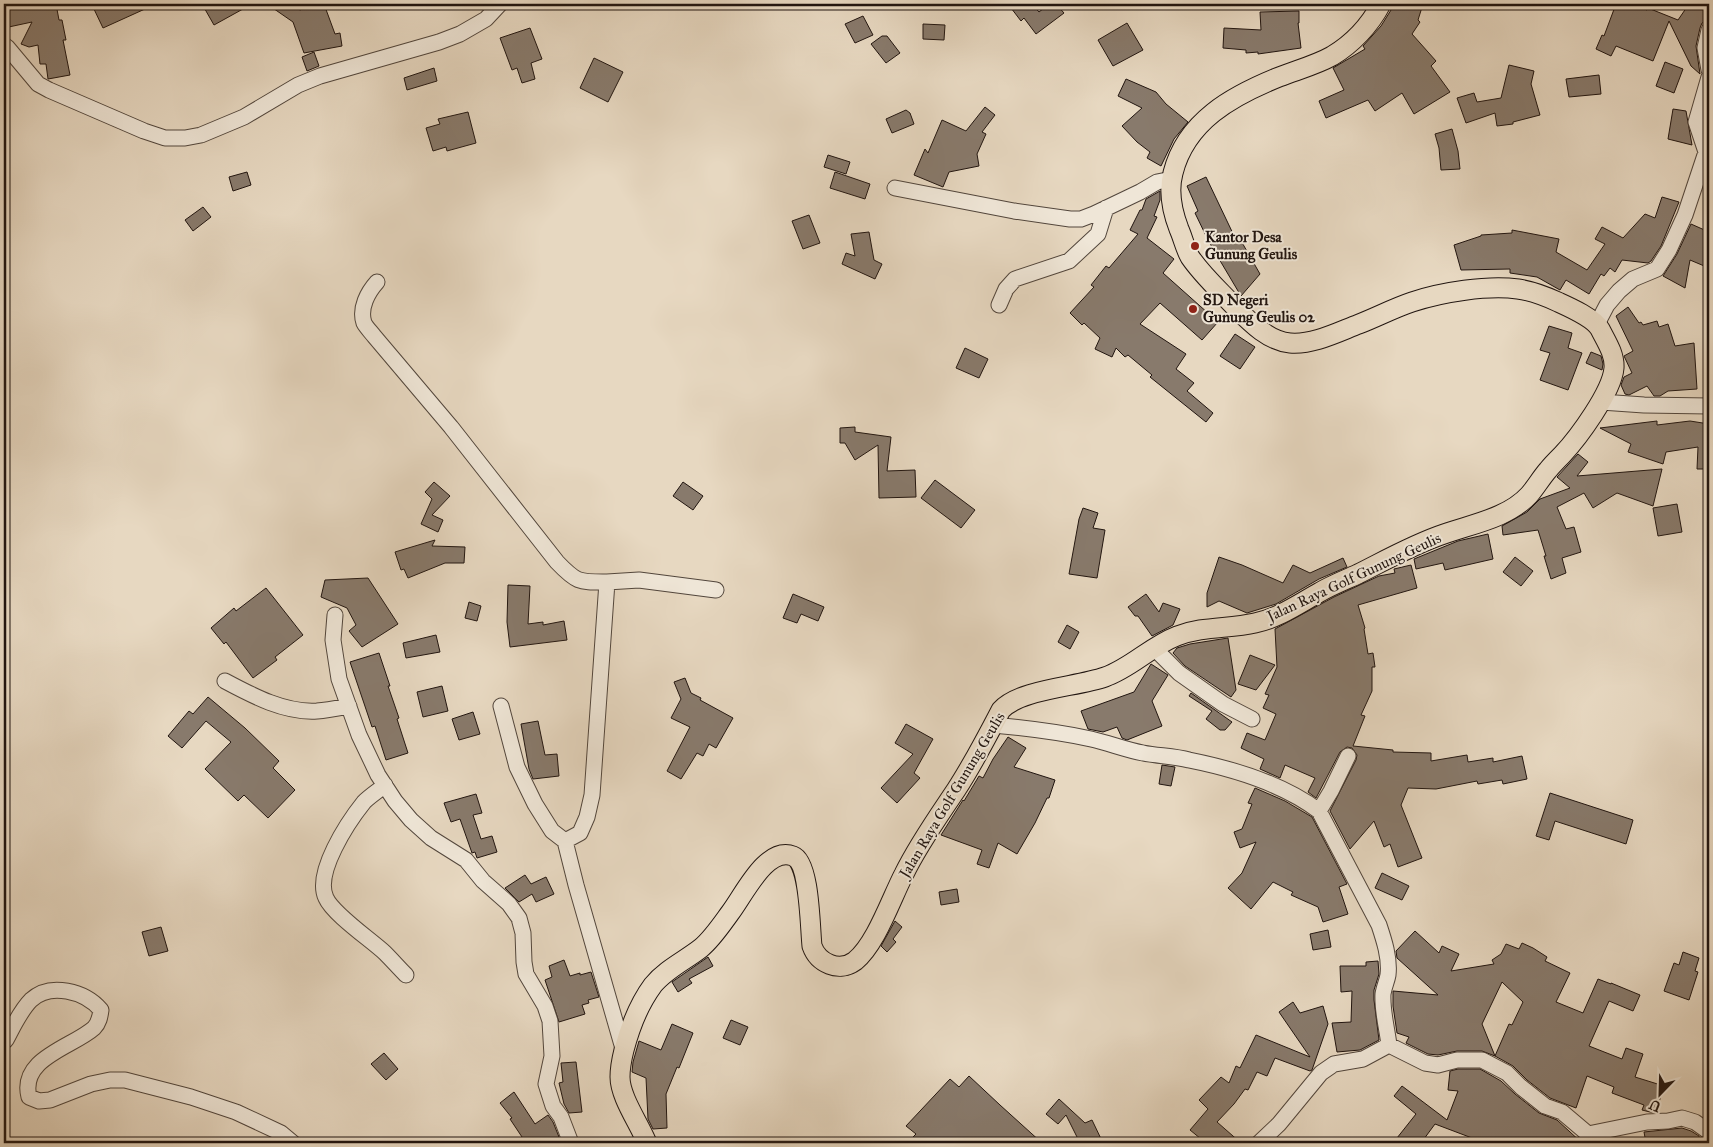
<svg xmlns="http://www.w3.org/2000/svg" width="1713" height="1147" viewBox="0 0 1713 1147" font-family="'IM FELL Great Primer',serif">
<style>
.building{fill:#887a6c;stroke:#211510}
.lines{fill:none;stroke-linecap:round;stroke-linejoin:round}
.minor-casing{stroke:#52463c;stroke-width:17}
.major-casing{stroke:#211510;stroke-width:21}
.minor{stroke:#efe6d7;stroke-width:15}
.major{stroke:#e7d8c1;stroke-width:19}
.poi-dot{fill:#8f2418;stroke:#efe6d7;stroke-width:2}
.labels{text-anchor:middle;stroke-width:4;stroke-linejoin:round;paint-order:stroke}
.poi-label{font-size:15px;font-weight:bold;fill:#211510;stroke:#efe6d7;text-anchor:start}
.street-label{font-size:15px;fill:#211510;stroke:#efe6d7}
</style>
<rect width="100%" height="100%" fill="#e7d8c1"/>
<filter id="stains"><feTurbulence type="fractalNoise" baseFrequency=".004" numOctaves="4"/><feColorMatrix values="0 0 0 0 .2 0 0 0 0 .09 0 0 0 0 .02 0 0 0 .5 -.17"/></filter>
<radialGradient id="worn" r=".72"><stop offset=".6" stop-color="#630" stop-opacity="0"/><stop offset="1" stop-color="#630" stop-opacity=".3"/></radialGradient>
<path class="building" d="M28,4H56L59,20H62L66,40H63L70,75L48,79L46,64H40L38,45L29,47L21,44L32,22L4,28V9Z
M100,4H156L103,28L93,7Z
M202,4H252L214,25Z
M267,4H291L300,10L317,4H324L335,34L340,33L342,46L304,53L293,22Z
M1008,4H1032L1039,12L1049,4H1056L1064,13L1036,34L1024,18L1021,21Z
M1392,4H1423L1418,20L1420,22L1412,34L1436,61L1431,66L1450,92L1414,114L1402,93L1375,111L1368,100L1326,118L1319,101L1344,90L1333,68L1365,49L1363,46L1381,26L1391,10Z
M1616,4H1629L1647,10L1648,8L1678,20L1689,4H1709V15L1707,21L1702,23L1700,28L1696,46L1700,74L1691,66L1669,21L1653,61L1616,46L1611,56L1596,49L1602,35L1604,36Z
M1299,11V23H1298L1301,48L1258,54V52L1246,53V50L1223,48L1224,28L1261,30L1260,12Z
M863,16L873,35L855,43L845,24Z
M1127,23L1143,50L1113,66L1098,40Z
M923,24L945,25L944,40L923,39Z
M530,28L542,59L531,63L535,79L522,83L517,68L512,70L500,38Z
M882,36H887L900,53L886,63L871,44Z
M314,52L319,66L307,71L302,57Z
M594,58L623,72L608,102L580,88Z
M1665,62L1683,69L1674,93L1656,86Z
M1509,65L1534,71L1531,84L1540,115L1513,122V124L1497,126L1495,113L1466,123L1457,98L1474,93L1477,102L1501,98Z
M434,68L437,81L407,90L404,78Z
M1599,75L1601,94L1569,97L1566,79Z
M1126,79L1156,92L1166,104L1188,122L1174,139L1161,166L1147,158L1150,152L1137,142L1122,126L1142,108L1118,96Z
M985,107L995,115L982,132L986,134L977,154L979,166L949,172L943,187L914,175L925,149L928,153L942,120L966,131Z
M1673,109L1686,111L1692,145L1668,139Z
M906,110L910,113L914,124L892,133L886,119Z
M468,112L476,143L447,151L446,147L433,151L426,128L440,124L438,119Z
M1452,129L1458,151L1460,169L1441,170L1439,148L1435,134Z
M828,155L850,162L846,174L824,167Z
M247,172L251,185L233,191L229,177Z
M835,172L870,184L865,199L830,188Z
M1206,177L1237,242L1240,239L1260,274L1241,296L1209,242L1195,213L1198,211L1187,186Z
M1160,191V200L1154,216L1157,217L1147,238L1174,259L1163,273L1218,322L1202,340L1160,303L1140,324L1186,354L1176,369L1194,383L1187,391L1213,413L1206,422L1150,377L1152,375L1128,355L1125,357L1116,348L1112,357L1095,349L1100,338L1084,323L1082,325L1070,313L1094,287L1091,285L1106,266L1109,268L1138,234L1130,230L1140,210H1142L1146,199Z
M1662,197L1679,202L1661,246L1651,261L1648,263L1622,260L1615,272L1610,268L1604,276L1601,274L1589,294L1566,280L1560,290L1537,277L1510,273V269L1461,270L1454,245L1481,236V235L1512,233V230L1559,239L1556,252L1587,270L1605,244L1595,239L1602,227L1623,238L1645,214L1655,218Z
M203,207L211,217L193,231L185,220Z
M809,215L820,243L803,249L792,221Z
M1691,224L1709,232V268L1690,260L1685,288L1663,276L1677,254Z
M869,232L874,260L882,264L875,279L842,264L846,253L855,256L851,234Z
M1628,307L1639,323L1641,322L1643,325L1657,321L1659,327L1668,324L1675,346L1694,343L1697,389L1668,391L1660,396H1654L1647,386L1629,395L1625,394L1621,385L1624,377L1632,373L1624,356L1633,351L1616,316Z
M1549,326L1572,333L1568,348L1582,353L1568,390L1540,380L1550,353L1540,350Z
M1235,334L1255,347L1240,369L1220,356Z
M965,348L988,359L979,378L956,368Z
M1591,352L1601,356L1603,364L1602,370L1586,363Z
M1657,421V425L1690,421L1709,424V469H1697L1698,447L1666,452L1663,464L1628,452L1631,444L1600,428Z
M855,427V432L891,437L887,471L915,470L916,497L879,498L878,445L855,460L845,443H840V428Z
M1578,454L1588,462L1577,476L1662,469L1653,506L1617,493L1593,508L1584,493L1557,507L1566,529L1574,527L1581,552L1562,558L1566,573L1551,579L1544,556H1546L1538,530L1503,535L1502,526L1527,512L1540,499L1570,488L1557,477Z
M935,480L975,510L961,528L921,498Z
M434,482L450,496L432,515L443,520L438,532L421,524L432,499L425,492Z
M683,482L703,496L693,510L673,496Z
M1677,504L1682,532L1658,536L1653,508Z
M1083,508L1098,513L1093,528L1105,530L1097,578L1069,574L1079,519Z
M1488,534L1493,559L1445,570L1443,563L1416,569L1414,559L1458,541Z
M435,540L432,546L465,547L464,563H445L408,578L404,569L401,570L395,552Z
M1219,557L1242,565L1283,583L1293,565L1310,573L1343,558L1347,567L1319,579L1276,604L1247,613L1219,601L1207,607V593Z
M1515,557L1533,571L1521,586L1503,572Z
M1411,565L1417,588L1358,605L1365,628L1364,629L1368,654L1373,653L1375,667H1372V691L1361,715L1365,716L1353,746L1393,750V752L1431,753V761L1467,755L1468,762L1493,758V762L1522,756L1527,779L1503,784L1502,780L1478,784L1477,781L1436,789L1408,788L1401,805L1422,858L1398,867L1390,844L1384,847L1374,821L1350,849L1330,811L1356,760L1357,755L1352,748L1347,747L1340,752L1316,798L1308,792L1315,778L1285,765L1280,778L1260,769L1264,759L1241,748L1247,733L1265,740L1276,714L1263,708L1269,695L1265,694L1277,667L1275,629L1334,597L1379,576L1395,573L1394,569Z
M368,578L398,624L362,647L349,631L356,625L347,608L321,597L325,580Z
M508,585L530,586L528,624L543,622V625L564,621L567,640L510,647L507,622Z
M266,588L303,635L275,657L277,660L253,678L226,642L224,644L211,628L234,608L236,611Z
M793,594L824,607L818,621L801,614L797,623L783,618Z
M1146,594L1159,612L1163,603L1180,609L1173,625L1152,636L1138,616H1135L1128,607Z
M469,602L481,606L477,621L465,618Z
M1067,625L1079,632L1070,649L1058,642Z
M436,635L440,652L406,658L403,643Z
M1228,638L1236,690L1231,697L1185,666L1173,653L1177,648L1190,644Z
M379,653L390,686H388L399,718L397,719L408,753L386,760L375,726L372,727L350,662Z
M1250,655L1275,665L1256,690L1238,684Z
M1151,664L1168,675L1152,701L1162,726L1127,740L1122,738L1117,727L1103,732L1088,729L1081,711L1134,692Z
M685,678L691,693L701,698L700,700L733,718L716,748L709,744L703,756L697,753L681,779L667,771L690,727L671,718L681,699L674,682Z
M442,686L448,711L423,717L417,692Z
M1191,693L1232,722L1225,730H1220L1206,719L1212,711L1189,696Z
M208,697L245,728L279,761L273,768L295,790L268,818L244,795L238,801L205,769L231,742L206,721L182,748L168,736L189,711L193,714Z
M473,712L480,734L459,740L452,719Z
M538,721L545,755L557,754L559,776L533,779L529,769L521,724Z
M906,724L933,739L914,773L920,778L897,803L881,788L913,754L895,743Z
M1008,737L1026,748L1014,767L1055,780L1049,798H1047L1035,823L1017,854L998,843L989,868L977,864L982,850L941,835L963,800L964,801L979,776L983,778L993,759Z
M1162,765L1175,767L1171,786L1159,784Z
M1255,788L1285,801L1312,817L1347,884L1339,887L1348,914L1323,922L1318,907L1291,895L1293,892L1273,882L1251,909L1228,888L1242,873L1256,842L1240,848L1234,832L1242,829L1252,804L1248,803Z
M1550,793L1633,820L1626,844L1555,821L1549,840L1536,836Z
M476,794L482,813L473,815L481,839L492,836L497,852L477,858L475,852L472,853L460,819L451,822L444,803Z
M1382,873L1409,886L1402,900L1375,888Z
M525,875L531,884L546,877L554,894L536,902L532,894L519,902L505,888Z
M957,889L959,902L941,905L939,892Z
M895,921L902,927L893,939L896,942L887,952L881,946Z
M161,927L168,951L149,956L142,932Z
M1328,930L1331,947L1313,950L1310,934Z
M1415,931L1439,953L1442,946L1459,954L1451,971L1494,964L1492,960L1501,954L1506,944L1519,949L1522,943L1533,948L1547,957L1545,961L1570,973L1556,1002L1583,1013L1598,979L1611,984V983L1640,995L1633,1011L1609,1001L1589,1046L1622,1059L1626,1048L1643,1054L1635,1077L1664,1086L1656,1112H1650L1642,1110L1644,1105L1612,1093L1614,1087L1587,1076L1576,1108L1550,1098L1527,1080L1513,1066L1495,1056L1509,1024L1512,1025L1523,1002L1502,982L1482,1024L1495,1056L1482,1051H1457L1438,1055L1428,1054L1406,1043L1409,1037L1397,1033L1393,1006V991L1438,995L1397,958L1396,951Z
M1683,952L1699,958L1695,971L1698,972L1689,1000L1664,991L1674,963L1679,965Z
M708,957L713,966L689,979L692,983L678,992L672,982Z
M564,960L570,976L580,973V975L591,972L599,997L588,1000L589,1003L582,1005L585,1014L559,1022L545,980L552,977L549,966Z
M1378,961L1379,974L1374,990V1000L1379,1040L1360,1050L1337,1052L1332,1023L1351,1022L1352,991L1341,992L1340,966H1366V962Z
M1293,1002L1300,1013L1323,1006L1328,1024L1312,1070L1310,1071L1275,1058L1267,1076L1257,1072L1248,1090L1245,1089L1234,1104L1217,1122L1241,1143H1206L1190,1130L1208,1109L1199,1100L1221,1077L1229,1083L1236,1066L1240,1068L1256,1035L1310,1057L1279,1012Z
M731,1020L748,1027L740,1045L723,1038Z
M672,1024L693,1033L679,1068L677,1067L666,1094L667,1128L653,1129L648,1119L646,1078L632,1072L633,1062L639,1041L661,1050Z
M384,1053L398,1069L386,1080L371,1064Z
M576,1062L582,1112L569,1113L564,1104L559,1083L563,1082L561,1063Z
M1458,1069H1480L1501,1081L1515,1094L1539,1113L1557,1120L1582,1143H1472V1138L1435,1124L1421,1143H1393L1416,1114L1394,1096L1402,1086L1447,1120L1458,1091L1448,1090L1450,1071Z
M969,1076L1000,1105L1042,1143H907L916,1134L906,1126L950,1079L959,1087Z
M514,1092L535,1124L548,1115L553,1122L559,1137L549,1143H526L510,1119L512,1118L500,1103Z
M1059,1099L1085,1123L1092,1120L1103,1143H1080L1066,1115L1058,1124L1046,1114Z
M1682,1128L1691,1131L1699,1136L1700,1143H1646L1644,1132Z"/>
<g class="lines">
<defs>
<path id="minor" d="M1709,30L1705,48L1709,70
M7,47L38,84L49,90L144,131L165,138H185L201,135L244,117L298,85L320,76L439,42L460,34L486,19L500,4
M895,188L1014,211L1070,219H1081L1094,214L1140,192L1157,182L1172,179
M377,282C368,292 359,308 364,323C366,327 371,332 374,336L451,427L557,562C577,583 579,582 607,582
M999,305L1006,289L1015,279L1069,261L1098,234L1106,208
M1597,324L1607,305L1619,291L1633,279L1657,269L1669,250L1685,215L1706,152L1696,122L1709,77
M1601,402L1644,405L1709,406
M335,615L333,640L339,679L359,735L378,775L395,801L411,820L431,838L466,860L483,881L509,904L519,918L523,933L524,962L526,974L545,1006L550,1021L552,1056L546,1084L553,1106L561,1117L571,1143
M1154,648L1179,673L1223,704L1252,719
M225,681C253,696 285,713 317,711C328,710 338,708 349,706
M501,706L517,767L535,804L552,831L565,841L576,885L624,1052
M993,725C1026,728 1059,732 1091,739C1109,743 1126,750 1143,753C1158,756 1174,756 1189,760C1234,769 1282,783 1319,811L1379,925C1384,940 1390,958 1388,975C1387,981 1384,987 1383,994C1382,1011 1387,1028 1389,1045L1425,1063L1438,1065L1457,1060H1482L1507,1073L1521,1087L1545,1106L1562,1112L1588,1134L1647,1122L1668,1121L1682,1118L1695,1122L1709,1132
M385,785C378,791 370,796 364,802C348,822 314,873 326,898C333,914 371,940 385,953C392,960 399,968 406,975
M1319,811L1331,791L1348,756
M565,841L580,833L587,817L592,795L607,582L639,580L716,590
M6,1040C13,1027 20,1011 31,1000C50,982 85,991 101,1010C100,1017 99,1023 94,1028C73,1047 19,1058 29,1097L39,1101L50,1100L91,1084L110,1080H125L191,1097L236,1112L281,1133L293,1143
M1259,1143L1279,1124L1321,1073L1334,1064L1363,1059L1389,1045"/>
<path id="major" d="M647,1143C639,1123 620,1097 620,1077C620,1069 622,1058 624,1050C630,1027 639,1004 653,985C666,969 686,960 701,948C712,939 722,924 730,913C744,895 766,846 793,856C810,862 810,929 812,946C818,963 839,973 855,961C876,944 891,899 904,874C918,845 938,817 956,790C973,764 987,737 1001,710C1020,689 1077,687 1105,677C1131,668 1151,646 1177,636C1203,626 1229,629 1255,623C1279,618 1300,603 1320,592C1332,585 1345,580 1358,574C1386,560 1414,544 1444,534C1472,524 1508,518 1529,495C1536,487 1541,478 1548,470C1552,465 1557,460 1562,455C1578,438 1612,392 1614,368C1615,354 1606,341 1600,329C1594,318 1569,307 1558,302C1545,296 1532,291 1518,289C1487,285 1442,292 1412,302C1394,308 1377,317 1359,324C1338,332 1313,345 1290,343C1268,341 1250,322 1235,307C1220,291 1203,276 1190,257C1185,248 1183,238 1179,229C1172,211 1168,192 1173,173C1186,121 1232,96 1279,77C1297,70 1316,65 1332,56C1352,44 1370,25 1381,4"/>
</defs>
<use href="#minor" class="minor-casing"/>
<use href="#major" class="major-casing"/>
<use href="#minor" class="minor"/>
<use href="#major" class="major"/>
</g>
<g class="poi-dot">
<circle cx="1195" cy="246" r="5"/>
<circle cx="1193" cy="309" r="5"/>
</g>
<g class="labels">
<g class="poi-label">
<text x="1205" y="242">Kantor Desa<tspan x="1205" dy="17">Gunung Geulis</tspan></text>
<text x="1203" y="305">SD Negeri<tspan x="1203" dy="17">Gunung Geulis 02</tspan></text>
</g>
<g class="street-label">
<text transform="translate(1354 577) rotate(-25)" y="5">Jalan Raya Golf Gunung Geulis</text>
<text transform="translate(952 795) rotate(-59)" y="5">Jalan Raya Golf Gunung Geulis</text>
</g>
</g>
<rect width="1713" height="1147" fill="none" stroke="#e7d8c1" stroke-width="20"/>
<rect x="5" y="5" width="1703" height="1137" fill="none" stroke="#211510" stroke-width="2.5"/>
<rect x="10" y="10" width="1693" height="1127" fill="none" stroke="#211510"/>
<g transform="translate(1660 1094) rotate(203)" stroke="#efe6d7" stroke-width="4" paint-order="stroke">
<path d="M0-4L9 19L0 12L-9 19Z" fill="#211510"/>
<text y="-8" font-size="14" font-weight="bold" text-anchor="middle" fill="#211510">U</text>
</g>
<rect width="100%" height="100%" filter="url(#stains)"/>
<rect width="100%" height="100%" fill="url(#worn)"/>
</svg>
